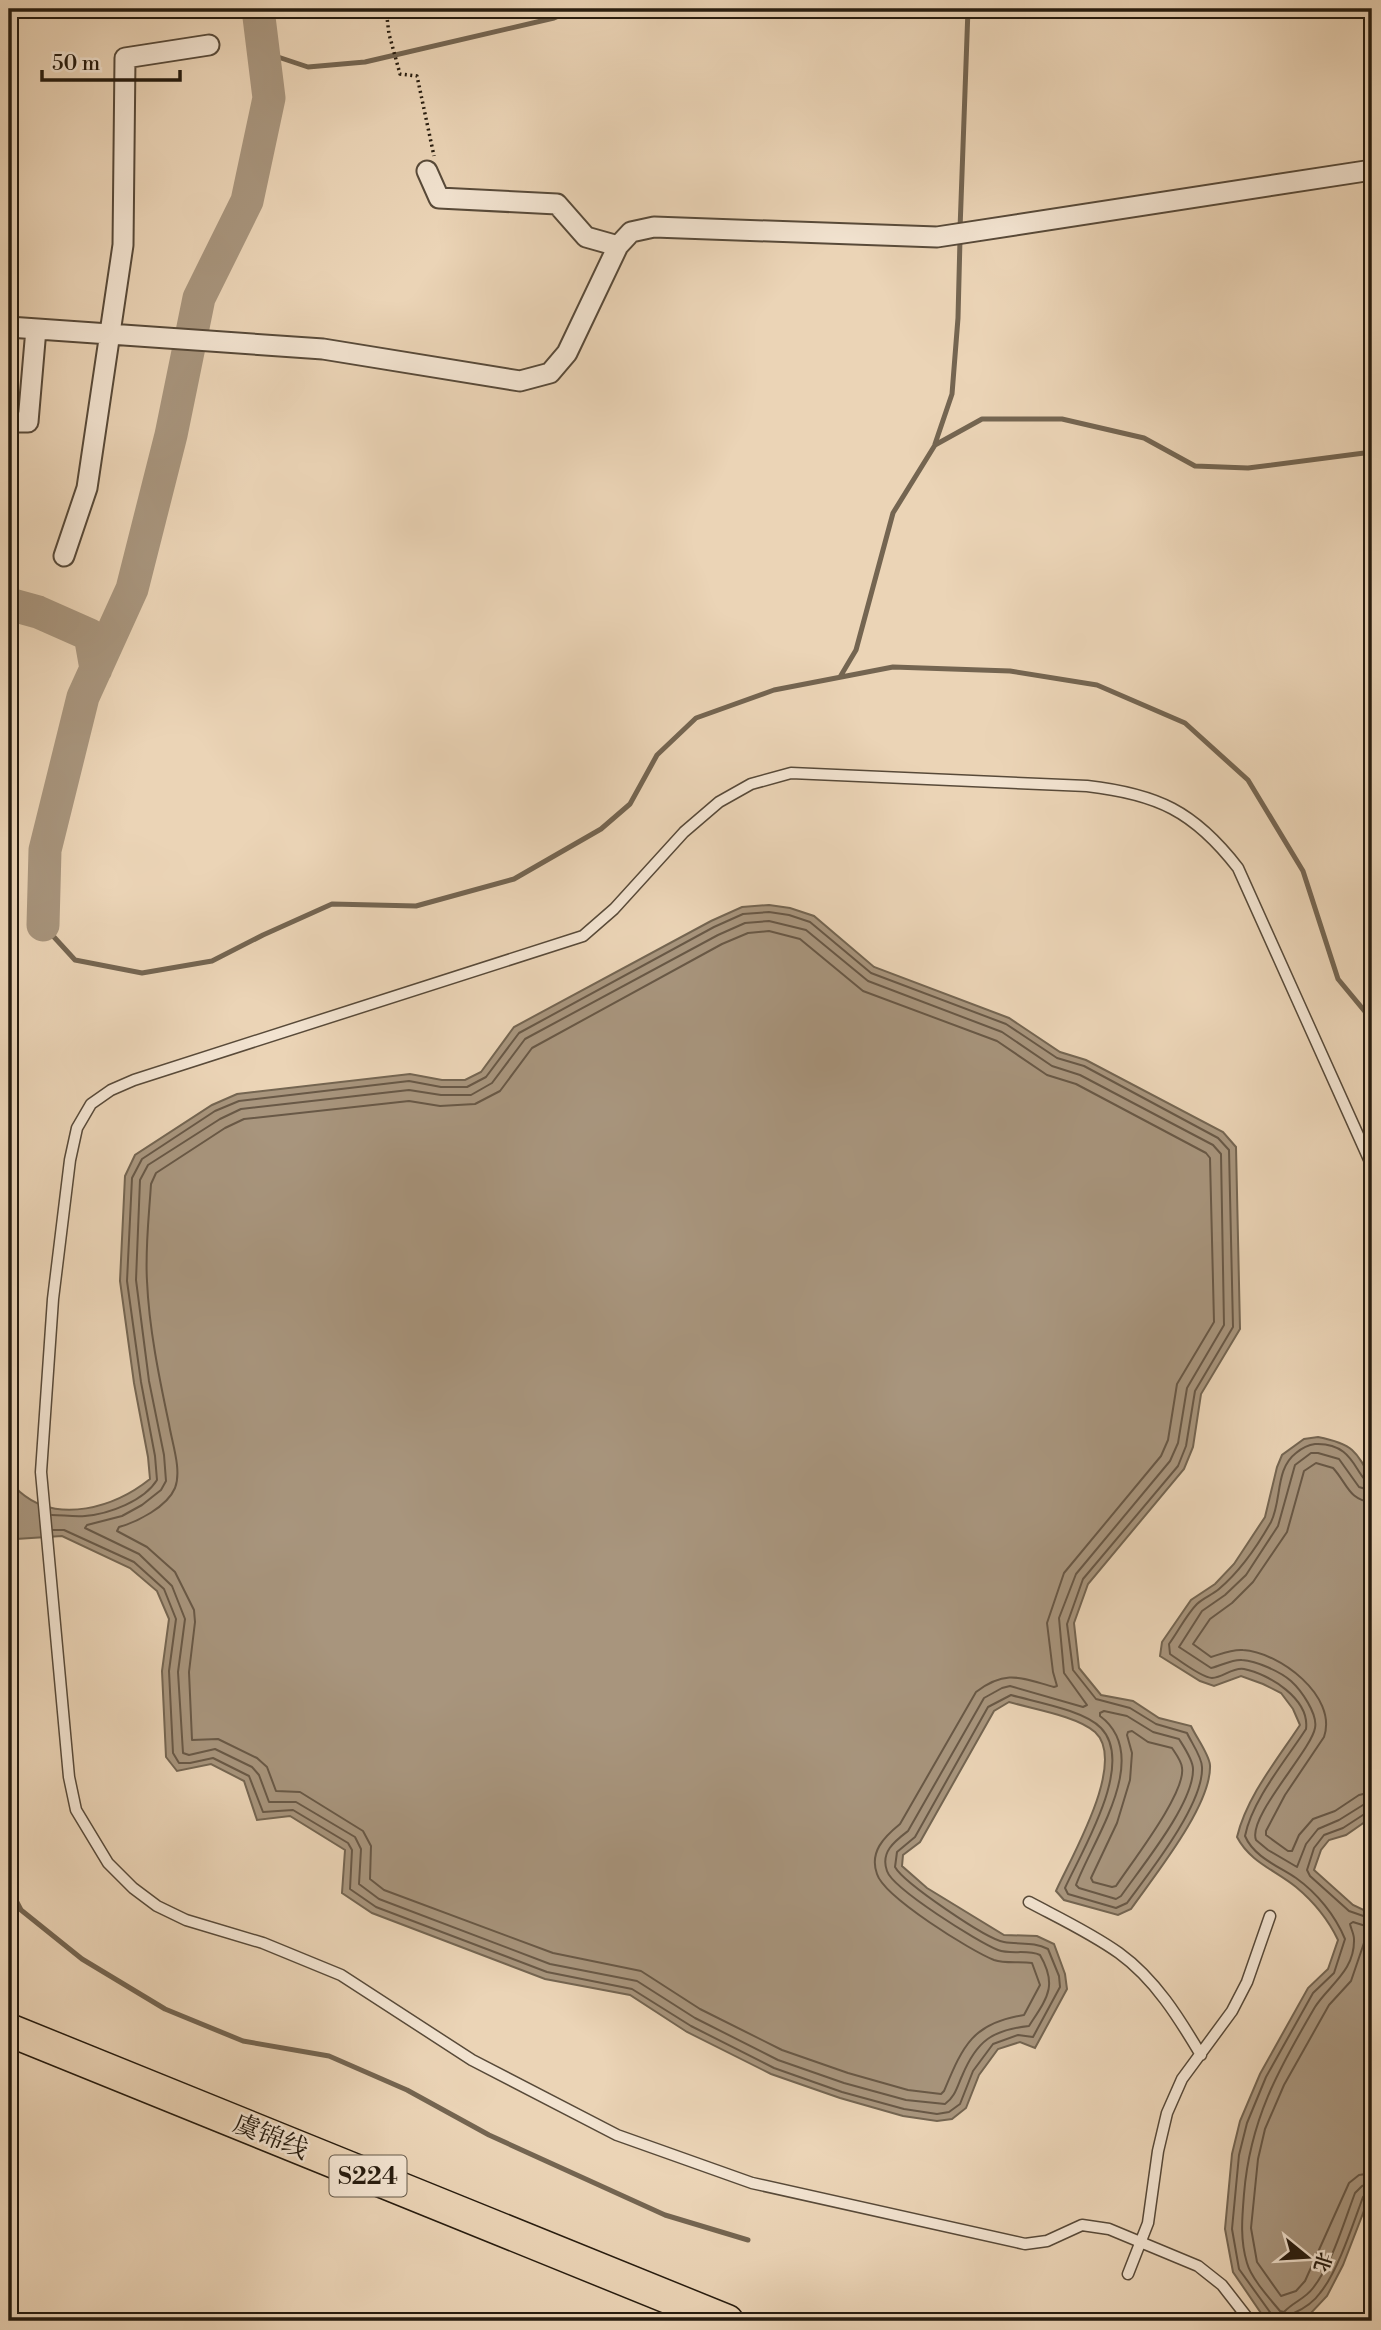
<svg xmlns="http://www.w3.org/2000/svg" width="1381" height="2330" viewBox="0 0 1381 2330" font-family="'Libre Bodoni','Noto Serif SC',serif">
<style>
.water{fill:#a8957d;stroke:#746551;stroke-width:2}
.lines{fill:none;stroke-linecap:round;stroke-linejoin:round}
.shore{stroke:#685846;stroke-width:2}
.stream{stroke:#746551;stroke-width:5}
.river{stroke:#a8957d;stroke-width:33}
.lane-casing{stroke:#584a39;stroke-width:13}
.street-casing{stroke:#584a39;stroke-width:23}
.primary-casing{stroke:#271c0f;stroke-width:35}
.path{stroke:#271c0f;stroke-width:3.5;stroke-dasharray:2 3.5;stroke-linecap:butt}
.lane{stroke:#f2e3d0;stroke-width:10}
.street{stroke:#f2e3d0;stroke-width:19}
.primary{stroke:#ebd4b6;stroke-width:32}
.labels{text-anchor:middle;stroke-width:5;stroke-linejoin:round;paint-order:stroke}
.shield{fill:#f2e3d0;stroke:#645849;stroke-width:2}
.shield-label{font-size:24px;font-weight:bold;fill:#271c0f}
.street-label{font-size:26px;fill:#271c0f;stroke:#f2e3d0}
</style>
<rect width="100%" height="100%" fill="#ebd4b6"/>
<filter id="stains"><feTurbulence type="fractalNoise" baseFrequency=".00286" numOctaves="4"/><feColorMatrix values="0 0 0 0 .2 0 0 0 0 .09 0 0 0 0 .02 0 0 0 .5 -.17"/></filter>
<radialGradient id="worn" r=".72"><stop offset=".6" stop-color="#630" stop-opacity="0"/><stop offset="1" stop-color="#630" stop-opacity=".3"/></radialGradient>
<path class="water" d="M769,905L790,908L814,916L874,967L1009,1018L1060,1052L1086,1060L1223,1132L1236,1147L1240,1329L1201,1394L1193,1447L1184,1469L1088,1584L1074,1623L1079,1668L1101,1695L1133,1701L1159,1718L1191,1726C1196,1737 1209,1754 1210,1765C1212,1805 1154,1876 1131,1909L1118,1915L1064,1900L1056,1891C1070,1859 1128,1762 1095,1732C1077,1716 1033,1709 1009,1702L994,1711L920,1842L903,1855L902,1866L927,1888L1004,1935L1037,1936L1054,1944L1065,1974L1067,1989L1035,2048L1020,2042L998,2049L979,2075L966,2108L952,2119L937,2121L903,2116L840,2098L771,2074L687,2032L630,1995L545,1979L372,1913L342,1893L345,1850L290,1816L257,1820L244,1781L211,1764L177,1771L166,1757L162,1671L169,1619L157,1591L130,1568L62,1536L16,1539L9,1545V1474C12,1480 15,1488 20,1492C58,1525 115,1507 150,1479L148,1457L134,1383L120,1281L125,1176L135,1155L212,1105L237,1094L410,1074L442,1080H465L481,1072L514,1027L711,921L742,907Z
M1318,1437C1353,1444 1356,1450 1372,1481V1817L1346,1835L1329,1840L1321,1850L1314,1870L1353,1905L1372,1914V2190L1343,2265L1327,2296L1311,2313L1293,2321H1270L1263,2316L1233,2272L1225,2229L1232,2154L1240,2121L1260,2074L1308,1988L1328,1969L1338,1940C1328,1919 1314,1902 1296,1887C1275,1870 1250,1862 1237,1837C1247,1796 1277,1760 1300,1725L1293,1709L1281,1693L1263,1684L1241,1676L1214,1686L1200,1681L1160,1656L1162,1642L1191,1600L1215,1584L1234,1564L1265,1517L1277,1467L1282,1455L1304,1439Z"/>
<g class="lines">
<path class="shore" d="M769,921L806,930L868,981L1002,1032L1052,1066L1080,1075L1213,1145L1221,1154L1224,1325L1187,1388L1178,1443L1170,1461L1076,1574L1059,1618L1064,1673L1087,1705L1083,1707L1010,1686L1002,1688L984,1698L908,1831C895,1841 880,1852 887,1871C893,1889 978,1942 998,1950C1011,1955 1027,1949 1040,1955C1058,1986 1047,1998 1029,2026C993,2030 977,2040 962,2076C957,2087 955,2097 945,2104L906,2100L844,2083L778,2060L695,2018L637,1981L550,1964L379,1899L359,1884L361,1849L355,1837L296,1802H269L259,1775L252,1767L215,1749L189,1755L183,1753L178,1672L185,1619L172,1586L139,1554L85,1528L87,1525L122,1516L142,1505L161,1490L166,1481L164,1455L149,1381L136,1280L140,1180L148,1165L220,1119L241,1109L409,1090L441,1095H471L492,1083L525,1039L718,935L745,923Z
M769,931L800,939L863,991L997,1041L1047,1075L1076,1084L1206,1153L1210,1158L1214,1322L1177,1384L1168,1440L1161,1456L1064,1573L1047,1623L1053,1672L1057,1686L1054,1687C1021,1678 1006,1669 976,1692L900,1824C884,1837 869,1852 877,1874C884,1897 971,1951 994,1960C1006,1964 1020,1961 1032,1963L1040,1985L1024,2015C972,2023 963,2046 944,2091L941,2094L908,2090L848,2073L782,2050L700,2009L641,1971L553,1953L384,1890L370,1879L371,1846L363,1831L300,1792L276,1791L267,1767L257,1758L218,1739L192,1740L189,1672L195,1622L194,1610L175,1572L147,1547L117,1531L119,1527C137,1522 167,1507 175,1488C182,1470 172,1443 169,1424C159,1377 149,1328 147,1281C145,1249 149,1216 151,1184L156,1173L225,1128L244,1119L409,1101L440,1106L475,1104L500,1091L532,1048L722,944L748,933Z
M1372,1491L1359,1487L1339,1459L1318,1453H1311L1295,1465L1278,1526L1246,1575L1225,1595L1202,1611L1179,1647L1211,1668C1221,1666 1232,1659 1242,1660C1257,1661 1281,1672 1291,1681C1301,1690 1318,1714 1315,1728C1311,1751 1247,1817 1256,1840L1268,1850L1297,1867L1306,1844L1318,1829L1339,1820L1363,1805L1372,1803
M1372,1502C1349,1501 1347,1483 1333,1468L1316,1463L1304,1471L1287,1532L1253,1582L1232,1603L1210,1619L1193,1644L1211,1657C1221,1654 1232,1649 1243,1650C1279,1652 1338,1696 1324,1737L1285,1795L1266,1831V1835L1288,1851H1292L1299,1835L1313,1819L1335,1811L1359,1795L1372,1792
M52,1515C62,1515 74,1517 85,1516C109,1514 144,1501 157,1480L155,1456L141,1382L127,1281L132,1178L142,1159L215,1111L239,1101L409,1081L441,1087H467L486,1077L519,1033L714,927L743,914L769,912L789,915L810,922L871,973L1006,1024L1057,1058L1084,1066L1218,1138L1229,1150L1233,1327L1195,1391L1186,1446L1178,1466L1083,1579L1067,1624L1073,1670L1096,1699L1130,1708L1156,1724L1187,1733C1191,1742 1202,1757 1202,1767C1204,1804 1149,1873 1127,1903L1116,1908L1068,1894L1065,1888C1081,1852 1136,1764 1101,1728C1084,1710 1035,1702 1011,1695L988,1707L915,1837L897,1852L895,1867C904,1883 986,1939 1004,1942C1020,1945 1033,1941 1048,1949L1059,1976L1060,1987L1033,2037L1018,2035L993,2044L973,2071L960,2104L949,2112L937,2114L904,2109L842,2092L774,2068L691,2026L632,1989L547,1972L376,1907L350,1889L352,1850L348,1843L293,1810L263,1812L249,1776L213,1758L190,1763H179L173,1753L169,1671L176,1619L164,1589L134,1562L64,1530H53
M1104,1711L1127,1716L1153,1732L1179,1739C1184,1747 1193,1760 1193,1769C1194,1803 1142,1866 1121,1896L1116,1899L1079,1888L1076,1885C1092,1841 1154,1756 1100,1716V1713Z
M1128,1732L1132,1731L1148,1742L1172,1748C1176,1754 1182,1762 1182,1768C1186,1793 1131,1863 1116,1886L1112,1887L1093,1882L1091,1878L1117,1823L1130,1780L1132,1753L1127,1735Z
M1372,1812L1366,1813L1343,1828L1324,1835L1314,1848L1307,1870L1310,1876L1349,1911L1372,1919
M1372,1928L1353,1922L1350,1924C1351,1929 1354,1934 1354,1939C1355,1971 1329,1985 1315,2007C1278,2070 1250,2120 1244,2194C1242,2218 1240,2240 1247,2263C1251,2278 1270,2299 1280,2311L1284,2312C1293,2302 1305,2299 1313,2288C1332,2264 1344,2222 1355,2193L1362,2186L1372,2183
M1372,1939L1365,1940L1351,1981L1329,2005L1284,2085L1265,2129L1258,2159L1251,2228L1257,2262L1281,2296L1296,2291L1305,2281L1349,2183L1359,2175L1372,2173
M1273,2321L1272,2315L1239,2269L1232,2229L1239,2155L1247,2123L1266,2077L1313,1993L1334,1973L1345,1939C1335,1915 1317,1893 1296,1878C1278,1866 1254,1857 1245,1836C1252,1800 1286,1760 1306,1729C1310,1699 1269,1674 1244,1669C1232,1667 1223,1678 1212,1678C1202,1678 1179,1660 1170,1654L1169,1644C1178,1632 1186,1615 1197,1604C1203,1598 1212,1595 1219,1589C1239,1572 1258,1545 1271,1522C1282,1500 1275,1469 1296,1453C1302,1448 1307,1445 1315,1444C1357,1442 1355,1481 1372,1483
M1292,2321L1294,2313C1305,2308 1313,2303 1320,2293C1338,2271 1353,2224 1363,2197L1367,2193L1372,2192"/>
<path class="stream" d="M263,52L308,67L365,62L554,18L575,9
M960,229L968,9
M935,444L952,394L958,318L960,239
M840,677L856,650L893,513L935,445L982,419H1062L1144,438L1195,466L1248,468L1372,452
M43,925L75,960L142,973L212,961L263,935L332,904L416,906L514,879L601,829L630,804L657,755L696,718L774,690L893,667L1010,671L1097,685L1185,723L1248,780L1303,871L1338,979L1372,1020
M9,1887L21,1910L82,1959L165,2009L243,2041L329,2056L407,2090L489,2135L665,2215L748,2240"/>
<path class="river" d="M9,604L38,612L90,635L96,669
M43,925L45,850L83,697L132,589L171,435L199,298L247,201L269,98L258,9"/>
<defs>
<path id="lane" d="M1029,1902C1059,1918 1091,1933 1119,1953C1155,1979 1179,2018 1201,2055
M1128,2274L1148,2223L1158,2151L1167,2113L1182,2079L1232,2011L1247,1982L1270,1916
M1250,2321L1222,2285L1198,2266L1109,2229L1082,2225L1047,2241L1025,2244L752,2183L617,2135L472,2060L341,1975L263,1943L186,1920L157,1906L133,1888L108,1863L76,1810L69,1777L41,1472L53,1299L70,1160L77,1128L91,1104L111,1090L134,1080L583,936L614,909L684,832L719,802L751,784L791,773L1087,786C1157,794 1194,811 1238,868L1372,1166"/>
<path id="street" d="M427,171L439,198L557,204L586,237L618,246
M9,327L323,349L520,381L550,373L567,353L618,246L631,232L654,227L937,237L1372,170
M9,422H28L36,329
M64,556L87,488L123,245L125,58L209,45"/>
<path id="primary" d="M9,2030L727,2321"/>
</defs>
<use href="#lane" class="lane-casing"/>
<use href="#street" class="street-casing"/>
<use href="#primary" class="primary-casing"/>
<path class="path" d="M386,9L389,34L400,74L417,76L434,156"/>
<use href="#lane" class="lane"/>
<use href="#street" class="street"/>
<use href="#primary" class="primary"/>
</g>
<g class="labels">
<rect class="shield" x="329.5" y="2155.5" width="77" height="41" rx="5"/>
<g class="shield-label">
<text x="368" y="2184">S224</text>
</g>
<g class="street-label">
<text transform="translate(271 2136) rotate(22)" y="9">虞锦线</text>
</g>
</g>
<rect width="1381" height="2330" fill="none" stroke="#ebd4b6" stroke-width="35"/>
<rect x="10" y="10" width="1360" height="2309" fill="none" stroke="#271c0f" stroke-width="3.5"/>
<rect x="18" y="18" width="1346" height="2295" fill="none" stroke="#271c0f" stroke-width="2"/>
<g transform="translate(1307 2257) rotate(108)" stroke="#f2e3d0" stroke-width="5" paint-order="stroke">
<path d="M0-5L12 26L0 18L-12 26Z" fill="#271c0f"/>
<text y="-10" font-size="19" font-weight="bold" text-anchor="middle" fill="#271c0f">北</text>
</g>
<path d="M42 70v10h138v-10" fill="none" stroke="#271c0f" stroke-width="3.5"/>
<text x="52" y="70" font-size="21" fill="#271c0f" stroke="#f2e3d0" stroke-width="5" paint-order="stroke">50 m</text>
<rect width="100%" height="100%" filter="url(#stains)"/>
<rect width="100%" height="100%" fill="url(#worn)"/>
</svg>
